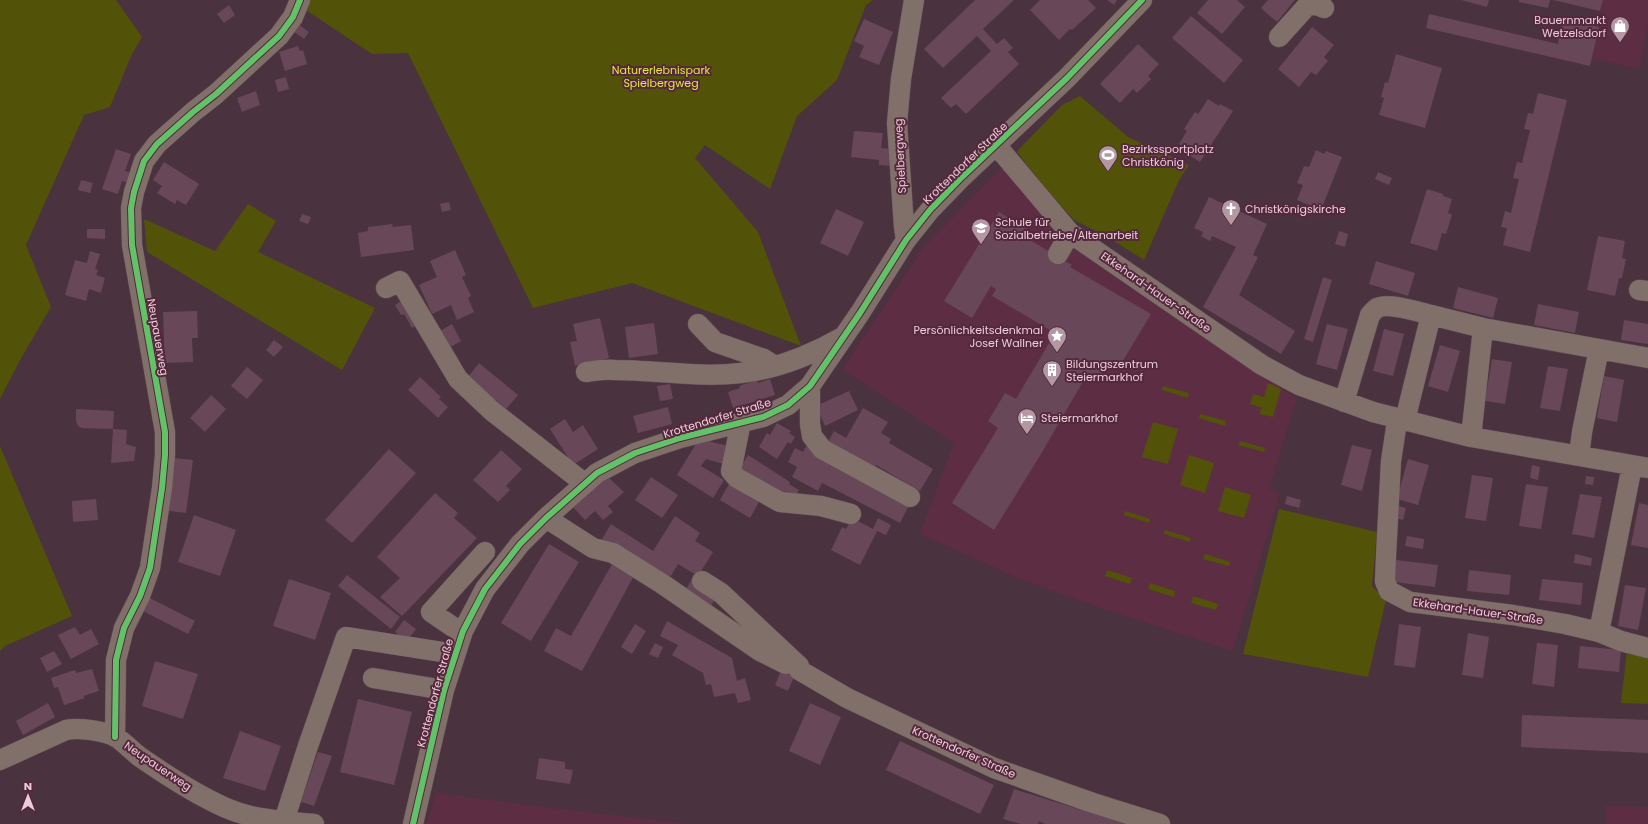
<svg xmlns="http://www.w3.org/2000/svg" width="1648" height="824" viewBox="0 0 1648 824" font-family="Poppins,sans-serif">
<style>
.built{fill:#5d2d43}
.green{fill:#525309}
.building{fill:#684858}
.lines{fill:none;stroke-linecap:round;stroke-linejoin:round}
.minor-casing{stroke:#65505a;stroke-width:21}
.minor{stroke:#817069;stroke-width:20}
.cycleway-casing{stroke:#55283d;stroke-width:8}
.cycleway{stroke:#61c268;stroke-width:6}
.labels{text-anchor:middle;stroke-width:4;stroke-linejoin:round;paint-order:stroke}
.poi-label{font-size:11px;fill:#ebcdd8;stroke:#55283d;text-anchor:start}
.park-label{font-size:11px;fill:#dee837;stroke:#55283d}
.street-label{font-size:11px;fill:#ebcdd8;stroke:#55283d}
</style>
<rect width="100%" height="100%" fill="#4a323e"/>
<path class="built" d="M1603,0H1648V26L1639,69L1592,59L1599,27Z
M1005,164L1055,217L1284,377L1281,389L1297,398L1269,489L1280,493L1233,651L1106,610L1020,579L920,534L954,442L842,369L922,249Z
M436,793L535,806L689,824H426Z
M1605,806L1648,807V824H1605Z"/>
<path class="green" d="M0,0H116L142,37L131,56L110,107L84,115L26,245L51,307L20,360L0,399Z
M306,0H873L866,5L837,80L797,116L770,189L705,145L695,158L758,232L801,346L632,283L533,308L408,53L372,54L303,8Z
M1080,96L1128,137L1189,165L1179,180L1144,260L1106,236L1074,220L1054,198L1023,160L1017,151L1062,105Z
M248,204L276,221L258,252L375,308L342,370L147,252L144,219L215,251Z
M1268,383L1281,389L1273,417L1259,414L1262,408L1250,404L1253,394L1264,397Z
M1163,386L1189,393L1188,398L1162,390Z
M1200,414L1226,421L1225,426L1199,418Z
M1153,422L1178,429L1168,464L1142,457Z
M1240,441L1265,448L1264,452L1238,445Z
M0,446L72,616L5,646L0,651Z
M1189,455L1214,463L1205,493L1180,485Z
M1225,487L1251,495L1244,518L1218,511Z
M1279,509L1377,532L1372,586L1386,600L1368,677L1243,654Z
M1125,511L1150,519L1149,523L1124,515Z
M1165,530L1191,538L1190,542L1164,534Z
M1205,554L1230,562L1229,566L1203,559Z
M1107,570L1132,578L1130,584L1105,576Z
M1150,583L1175,591L1174,597L1148,589Z
M1193,596L1218,604L1216,610L1191,603Z
M1627,651L1648,655V704L1621,703Z"/>
<path class="building" d="M975,0H1014L983,29L997,44L1004,38L1013,48L1008,52L1019,64L966,114L956,104L951,108L941,98L991,51L977,36L943,68L924,49Z
M1040,0H1088L1096,8L1072,30L1070,29L1059,40L1030,10Z
M1107,0H1117L1114,5Z
M1208,0H1237L1245,7L1222,34L1197,13Z
M1268,0H1295L1277,22L1261,8Z
M1461,0H1489L1487,7Z
M1519,0H1550L1548,8L1519,2Z
M1553,0H1603L1600,11Z
M229,5L235,15L224,23L217,14Z
M1429,14L1558,44L1563,19L1599,27L1590,66L1426,28Z
M1191,16L1243,60L1224,83L1172,38Z
M864,19L893,32L879,65L859,57L864,46L854,41Z
M298,24L309,32L304,39L293,31Z
M1312,27L1334,45L1324,57L1328,61L1316,75L1311,72L1299,87L1278,69Z
M1138,44L1159,64L1148,76L1151,79L1137,93L1133,89L1120,103L1100,84Z
M298,46L300,51L303,50L307,64L285,71L279,52Z
M1396,54L1442,68L1425,128L1379,115L1384,98L1381,97L1385,82L1388,83Z
M286,77L289,89L278,92L275,80Z
M256,91L260,105L242,112L237,98Z
M1538,93L1567,100L1530,252L1503,245L1507,228L1501,227L1505,211L1511,213L1519,179L1513,178L1517,162L1522,163L1530,130L1524,129L1528,113L1533,114Z
M1208,99L1219,106L1220,104L1233,111L1200,162L1186,153L1188,150L1179,144L1187,131L1184,129L1195,112L1198,114Z
M854,131L883,133L881,148L894,149L893,166L879,165V160L851,157Z
M116,149L131,154L125,171L135,174L132,184L122,181L118,194L102,189Z
M1316,150L1324,154L1326,151L1342,157L1321,210L1297,200L1303,185L1297,183L1304,166L1309,167Z
M164,162L199,184L186,205L177,200L175,204L157,193L162,186L153,180Z
M1378,172L1392,178L1389,185L1375,179Z
M81,180L93,183L90,193L78,190Z
M1427,189L1443,194V196L1452,199L1448,213L1452,215L1446,234L1442,233L1437,251L1410,243Z
M1209,197L1267,224L1253,255L1258,257L1239,295L1295,331L1281,354L1203,307L1236,247L1212,236L1210,241L1201,236L1203,232L1194,228Z
M449,202L451,210L442,212L440,204Z
M836,209L864,222L848,256L820,243Z
M999,212L1027,229L1023,236L1072,265L1070,267L1151,314L1118,369L1110,365L1101,380L1088,373L1041,454L994,530L952,503L998,428L988,421L1005,393L1016,399L1055,333L992,296L996,289L991,286L972,318L944,301Z
M302,214L311,217L308,224L299,221Z
M392,224L393,227L411,225L414,250L361,257L358,233L368,231V227Z
M87,229H105V239L87,238Z
M1339,231L1348,234L1345,247L1335,244Z
M1598,236L1625,241L1622,258L1626,259L1622,278H1619L1615,296L1587,290Z
M455,250L466,275L462,277L471,296L468,298L474,312L457,320L451,305L432,314L419,285L437,277L430,261Z
M90,251L100,254L95,269L98,270L96,275L105,278L101,293L89,289L86,301L65,295L75,260L87,263Z
M1376,261L1415,273L1408,296L1369,284Z
M1323,277L1332,280L1313,342L1304,339Z
M1458,287L1498,298L1493,318L1453,308Z
M404,299L421,322L412,328L404,314L401,315L395,305Z
M1538,304L1579,312L1575,333L1534,325Z
M197,311L198,338H192L193,362L165,363L163,312Z
M600,318L609,358L575,366L570,342L577,341L573,324Z
M1624,320L1648,324V344L1621,340Z
M654,323L658,354L629,358L625,327Z
M452,324L461,341L449,348L440,331Z
M1327,324L1348,329L1337,370L1316,364Z
M1384,329L1404,334L1393,376L1373,371Z
M274,340L283,347L274,357L266,350Z
M1440,345L1460,351L1448,392L1428,386Z
M1492,359L1512,362L1505,404L1485,401Z
M479,363L518,395L506,409L496,400L494,402L468,377Z
M1548,366L1568,369L1560,411L1540,408Z
M247,367L263,380L247,399L231,386Z
M1604,376L1624,380L1617,422L1597,418Z
M420,377L441,397L439,399L448,407L438,418L408,390Z
M770,379L775,395L733,408L728,392L740,388L739,386L757,380L758,383Z
M670,384L673,399L660,401L657,386Z
M849,391L858,410L825,426L816,406Z
M211,395L226,409L205,432L190,418Z
M668,407L672,424L638,433L633,416Z
M863,408L888,422L881,433L891,439L889,443L933,469L920,491L876,465L872,472L826,445L834,431L846,438Z
M76,409L114,411L113,429L127,430L126,444L136,447L134,461L111,463L113,429L82,428L78,426L76,421Z
M565,419L573,432L583,425L598,449L573,465L550,429Z
M777,423L791,431L789,433L795,437L791,444L788,442L777,459L759,447L767,433L770,435Z
M699,439L733,447L727,465L706,459L701,466L724,480L713,498L677,475Z
M807,445L910,503L900,523L822,483L818,491L792,477L797,467L788,462L795,448L803,452Z
M1352,445L1372,450L1362,491L1341,485Z
M389,449L416,473L352,543L325,520Z
M501,450L522,469L506,486L510,490L498,502L473,480Z
M748,455L790,482L789,484L799,490L794,498L785,491L782,496L739,470Z
M174,458L193,460L186,513L169,511Z
M1408,459L1429,465L1418,505L1397,499Z
M1532,465L1540,467L1538,480L1530,478Z
M1472,475L1493,478L1486,521L1465,518Z
M1586,476L1594,477L1593,485L1585,484Z
M608,477L624,492L608,506L613,512L603,520L595,511L585,520L572,506Z
M651,477L678,495L662,518L635,500Z
M730,482L760,500L750,518L720,500Z
M1526,484L1548,487L1541,529L1519,526Z
M435,493L458,513L454,518L477,538L402,616L380,597L400,578L377,557Z
M1580,494L1602,497L1594,538L1572,534Z
M1287,496L1301,500L1299,508L1285,504Z
M96,499L98,520L73,522L72,501Z
M1639,503L1648,505V548L1631,545Z
M1399,506L1406,508L1403,520L1396,518Z
M194,515L236,530L220,576L178,562Z
M675,516L700,533L695,541L713,552L698,576L678,564L668,581L602,539L611,524L653,551Z
M852,518L873,529L878,518L891,525L886,535L877,531L860,565L831,550L842,527L846,529Z
M1407,536L1424,539L1423,549L1405,546Z
M549,544L579,562L531,641L501,623Z
M1575,554L1592,558L1591,566L1574,563Z
M615,559L636,572L582,671L544,651L556,628L571,636Z
M1396,560L1438,565L1435,587L1394,582Z
M1469,570L1511,575L1509,595L1467,591Z
M347,575L400,617L391,629L338,586Z
M289,579L331,593L315,640L273,626Z
M692,579L718,595L710,607L685,591Z
M1542,579L1583,583L1581,605L1539,600Z
M1625,585L1646,588L1638,630L1618,626Z
M146,596L195,621L188,634L139,609Z
M404,620L416,629L407,641L395,632Z
M667,621L732,658L737,681L745,678L751,700L738,703L735,693L714,697L711,684L706,685L703,673L672,655L678,645L660,636Z
M635,624L646,631L632,654L621,647Z
M1399,624L1421,627L1415,668L1394,665Z
M75,627L80,635L91,629L99,644L71,659L58,635Z
M1468,633L1489,637L1483,678L1462,675Z
M655,643L663,647L658,658L649,654Z
M1537,643L1558,645L1554,687L1532,684Z
M1580,646L1621,650L1619,672L1578,668Z
M54,651L62,664L47,672L40,658Z
M155,661L198,674L183,719L142,706Z
M92,669L99,691L83,696L85,698L64,705L58,687L54,688L51,678L75,670L76,673Z
M781,671L794,677L788,691L775,685Z
M358,699L412,712L394,785L340,772Z
M48,703L55,717L23,735L16,721Z
M810,703L841,717L820,765L789,751Z
M1522,715L1648,720V753L1521,747Z
M240,731L281,746L265,791L223,778Z
M900,741L994,785L980,814L886,770Z
M318,752L332,756L314,806L301,802Z
M539,758L565,762V769L573,770L570,784L536,779Z
M1014,789L1126,824H1045L1039,821L1038,824H1021L1003,819Z"/>
<g class="lines">
<defs>
<path id="minor" d="M1279,37L1306,7L1314,4L1324,8
M996,145L1070,233L1262,365L1299,385L1373,412L1471,437L1648,468
M906,240L904,227L897,123L901,79L914,0
M1058,254L1070,233
M386,288L400,281L458,379L492,411L584,483
M1639,290L1648,291
M1431,315L1483,328L1648,358
M698,324L715,342L764,359L770,363L771,367
M586,372C595,371 605,369 614,370C656,370 699,378 741,373C776,369 811,355 841,338
M810,386V424L812,436L822,449L910,497
M1344,402L1370,315C1372,313 1374,310 1377,308C1389,302 1418,312 1431,315L1407,412L1396,428L1391,461L1386,556L1385,581L1389,591L1410,602L1513,615L1565,624L1599,632L1621,641L1648,648
M741,422L731,471L737,478L780,502L821,506L851,514
M1471,437L1483,328
M1579,456L1582,432L1599,349
M546,518L593,548L613,553L661,583L738,636L760,651L786,664
M702,581L721,593L799,666V670L847,698L994,768L1093,803L1160,824
M463,631L453,627L431,612L485,552
M1599,632L1632,466
M373,678L444,690
M115,737L116,660L124,628L140,596L150,568L162,488L165,455V432L132,245L131,208L134,192L144,161L157,144L193,112L216,94L279,36L293,17L300,0
M0,760L66,730C78,727 105,731 116,737C125,743 132,751 140,757C166,775 195,794 224,807C252,820 284,821 314,824
M284,821L308,746L346,637L455,654
M413,824L444,690L463,631L485,589L520,544L546,518L597,473L635,453L680,438L763,417L788,405L810,386L860,313L906,240L930,210L962,177L1067,78L1142,0"/>
</defs>
<use href="#minor" class="minor-casing"/>
<use href="#minor" class="minor"/>
<defs>
<path id="cycleway" d="M115,737L116,660L124,628L140,596L150,568L162,488L165,455V432L132,245L131,208L134,192L144,161L157,144L193,112L216,94L279,36L293,17L300,0
M413,824L444,690L463,631L485,589L520,544L546,518L597,473L635,453L680,438L763,417L788,405L810,386L860,313L906,240L930,210L962,177L1067,78L1142,0"/>
</defs>
<use href="#cycleway" class="cycleway-casing"/>
<use href="#cycleway" class="cycleway"/>
</g>
<defs>
<symbol id="shop-pin" viewBox="-11 -11 22 30"><path d="M0 17L-7.5 6A9.5 9.5 0 1 1 7.5 6Z" fill="#b397a2" stroke="#55283d"/><path d="M-5-2.5h2.3a2.7 3.5 0 0 1 5.4 0H5L5.5 6h-11ZM-1.5-2.5h3a1.5 2.3 0 0 0-3 0Z" fill="#fff"/></symbol>
<symbol id="stadium-pin" viewBox="-11 -11 22 30"><path d="M0 17L-7.5 6A9.5 9.5 0 1 1 7.5 6Z" fill="#b397a2" stroke="#55283d"/><path d="M0-5a6.5 5 0 1 0 0 10a6.5 5 0 1 0 0-10ZM-3.5-1.8h7v3.6h-7Z" fill="#fff"/></symbol>
<symbol id="church-pin" viewBox="-11 -11 22 30"><path d="M0 17L-7.5 6A9.5 9.5 0 1 1 7.5 6Z" fill="#b397a2" stroke="#55283d"/><path d="M-1.2-6h2.4v3.5h3.3v2.4h-3.3V6h-2.4V-.1h-3.3v-2.4h3.3Z" fill="#fff"/></symbol>
<symbol id="school-pin" viewBox="-11 -11 22 30"><path d="M0 17L-7.5 6A9.5 9.5 0 1 1 7.5 6Z" fill="#b397a2" stroke="#55283d"/><path d="M0-5L7-2L0 1L-7-2ZM-4 1L0 2.5L4 1V4Q0 6-4 4Z" fill="#fff"/></symbol>
<symbol id="sight-pin" viewBox="-11 -11 22 30"><path d="M0 17L-7.5 6A9.5 9.5 0 1 1 7.5 6Z" fill="#b397a2" stroke="#55283d"/><path d="M0-6L1.8-2.2L6-1.7L2.9 1.2L3.7 5.4L0 3.3L-3.7 5.4L-2.9 1.2L-6-1.7L-1.8-2.2Z" fill="#fff"/></symbol>
<symbol id="building-pin" viewBox="-11 -11 22 30"><path d="M0 17L-7.5 6A9.5 9.5 0 1 1 7.5 6Z" fill="#b397a2" stroke="#55283d"/><path d="M-4-6H4V6H1V3H-1V6H-4ZM-2.5-4.3h1.7v1.8h-1.7ZM.8-4.3h1.7v1.8H.8ZM-2.5-1h1.7V.8h-1.7ZM.8-1h1.7V.8H.8Z" fill="#fff"/></symbol>
<symbol id="hotel-pin" viewBox="-11 -11 22 30"><path d="M0 17L-7.5 6A9.5 9.5 0 1 1 7.5 6Z" fill="#b397a2" stroke="#55283d"/><path d="M-6-4.5h1.5V1H6V5H4.5V3h-9V5H-6ZM-4 0a1.8 1.8 0 1 1 3.6 0ZM.5 0V-2.5h3Q6-2.5 6 0Z" fill="#fff"/></symbol>
</defs>
<g fill-rule="evenodd">
<use href="#shop-pin" x="1609" y="15" width="22" height="30"/>
<use href="#stadium-pin" x="1097" y="144" width="22" height="30"/>
<use href="#church-pin" x="1220" y="198" width="22" height="30"/>
<use href="#school-pin" x="970" y="217" width="22" height="30"/>
<use href="#sight-pin" x="1046" y="325" width="22" height="30"/>
<use href="#building-pin" x="1041" y="359" width="22" height="30"/>
<use href="#hotel-pin" x="1016" y="407" width="22" height="30"/>
</g>
<g class="labels">
<g class="poi-label">
<text x="1606" y="24" text-anchor="end">Bauernmarkt<tspan x="1606" dy="13">Wetzelsdorf</tspan></text>
<text x="1122" y="153">Bezirkssportplatz<tspan x="1122" dy="13">Christkönig</tspan></text>
<text x="1245" y="213">Christkönigskirche</text>
<text x="995" y="226">Schule für<tspan x="995" dy="13">Sozialbetriebe/Altenarbeit</tspan></text>
<text x="1043" y="334" text-anchor="end">Persönlichkeitsdenkmal<tspan x="1043" dy="13">Josef Wallner</tspan></text>
<text x="1066" y="368">Bildungszentrum<tspan x="1066" dy="13">Steiermarkhof</tspan></text>
<text x="1041" y="422">Steiermarkhof</text>
</g>
<g class="park-label">
<text x="661" y="74">Naturerlebnispark<tspan x="661" dy="13">Spielbergweg</tspan></text>
</g>
<g class="street-label">
<text transform="translate(900 156) rotate(-93)" y="4">Spielbergweg</text>
<text transform="translate(965 163) rotate(-44)" y="4">Krottendorfer Straße</text>
<text transform="translate(1156 292) rotate(35)" y="4">Ekkehard-Hauer-Straße</text>
<text transform="translate(158 337) rotate(80)" y="4">Neupauerweg</text>
<text transform="translate(717 418) rotate(-17)" y="4">Krottendorfer Straße</text>
<text transform="translate(1478 611) rotate(8)" y="4">Ekkehard-Hauer-Straße</text>
<text transform="translate(435 693) rotate(-75)" y="4">Krottendorfer Straße</text>
<text transform="translate(964 752) rotate(24)" y="4">Krottendorfer Straße</text>
<text transform="translate(158 766) rotate(34)" y="4">Neupauerweg</text>
</g>
</g>
<g transform="translate(28 796)" stroke="#55283d" stroke-width="3" paint-order="stroke">
<path d="M0-3L7 15L0 10L-7 15Z" fill="#ebcdd8"/>
<text y="-6" font-size="11" font-weight="bold" text-anchor="middle" fill="#ebcdd8">N</text>
</g>
</svg>
